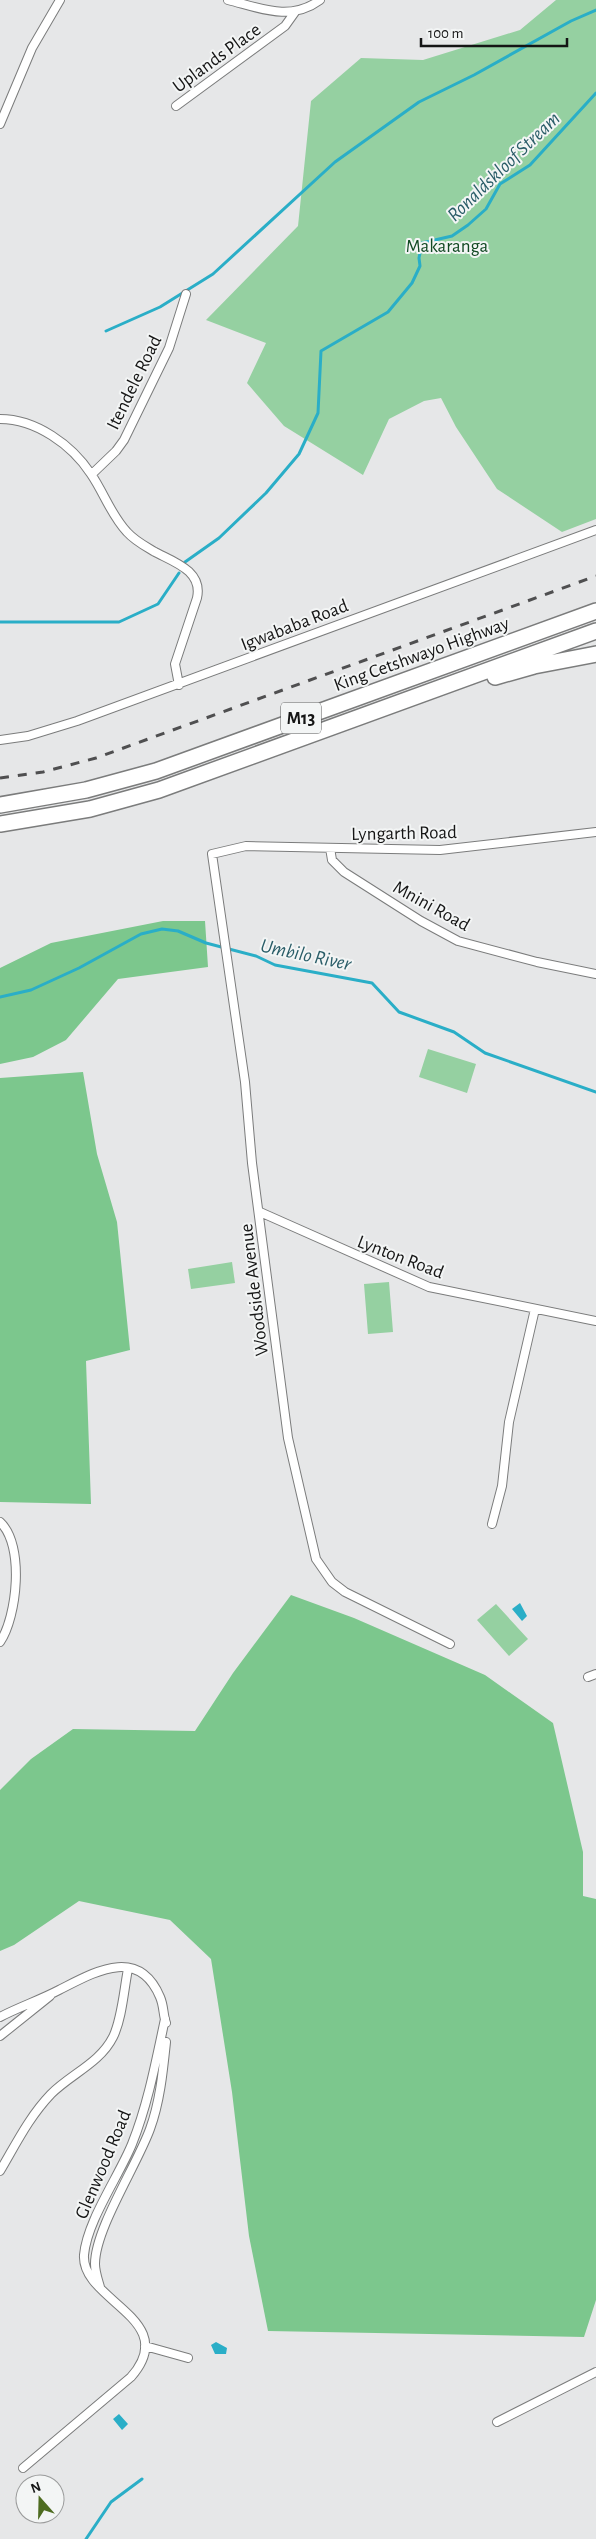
<svg xmlns="http://www.w3.org/2000/svg" width="596" height="2539" viewBox="0 0 596 2539" font-family="'Alegreya Sans',sans-serif">
<style>
.green{fill:#95d0a1}
.forest{fill:#7cc78d}
.water{fill:#2aaec7}
.lines{fill:none;stroke-linecap:round;stroke-linejoin:round}
.stream{stroke:#2aaec7;stroke-width:3}
.street-casing{stroke:#7b7c7c;stroke-width:10}
.highway-casing{stroke:#7b7c7c;stroke-width:18}
.street{stroke:#fff;stroke-width:8}
.highway{stroke:#fff;stroke-width:15}
.rail{stroke:#4f4f50;stroke-width:3;stroke-dasharray:9 9;stroke-linecap:butt}
.labels{text-anchor:middle;stroke-width:4;stroke-linejoin:round;paint-order:stroke}
.shield{fill:#f3f5f5;stroke:#585858;stroke-width:1}
.shield-label{font-size:18px;font-weight:bold;fill:#151515}
.street-label{font-size:19px;fill:#151515;stroke:#f3f5f5}
.park-label{font-size:19px;fill:#114923;stroke:#f3f5f5}
.water-label{font-size:20px;font-style:italic;fill:#2a5d68;stroke:#f3f5f5}
</style>
<rect width="100%" height="100%" fill="#e6e7e8"/>
<path class="green" d="M556,0H596V519L562,532L497,489L456,427L441,398L424,401L389,419L363,475L284,426L247,383L266,343L206,320L298,226L311,101L361,58L423,60L520,30Z
M428,1049L476,1064L467,1093L419,1077Z
M232,1262L235,1283L191,1289L188,1269Z
M389,1282L393,1332L368,1334L364,1284Z
M496,1604L528,1639L509,1656L477,1620Z"/>
<path class="forest" d="M163,921H205L208,967L118,979L66,1040L33,1057L0,1064V968L51,943Z
M83,1072L97,1154L117,1222L130,1350L86,1361L91,1504L0,1502V1078Z
M291,1595L354,1618L485,1675L553,1723L583,1852V1896L596,1899V2300L584,2337L268,2331L249,2236L232,2092L211,1959L170,1920L79,1901L14,1945L0,1951V1790L31,1759L73,1729L195,1731L233,1673Z"/>
<path class="water" d="M520,1603L527,1616L522,1621L512,1609Z
M216,2342L227,2348L226,2354H215L211,2345Z
M119,2414L128,2424L122,2430L113,2419Z"/>
<g class="lines">
<path class="stream" d="M106,331L160,307L213,274L335,162L419,102L474,75L571,21L596,10
M185,562L219,538L266,493L299,454L318,413L321,351L388,312L412,283L420,266L419,258L422,243L452,236L468,225L486,209L500,184L530,165L596,93
M0,622H119L158,604L179,573
M0,997L31,990L79,968L141,934L162,929L178,931L206,943L256,956L275,965L372,983L399,1012L454,1032L485,1053L596,1092
M86,2539L111,2502L142,2479"/>
<defs>
<path id="street" d="M228,0C260,8 290,22 320,0
M176,106L285,26L295,12
M0,124L32,48L60,0
M0,419C36,419 72,445 91,474C104,493 111,515 127,532C135,541 145,546 155,552C174,562 203,571 197,598L175,664L179,685
M92,474L116,451L124,440L169,348L186,294
M0,740L28,736L77,721L596,530
M330,848L332,860L344,872L421,921L458,941L537,962L596,974
M260,1212L429,1287L596,1321
M0,1522C25,1545 17,1617 0,1642
M492,1524L502,1486L509,1422L535,1309
M450,1644L345,1592L332,1582L316,1559L288,1438L252,1163L245,1082L212,854L246,846L440,850L596,832
M588,1677L596,1674
M0,2017C19,2007 40,2000 59,1990C93,1973 138,1945 160,1997C164,2006 163,2015 166,2023
M0,2036L50,1996
M0,2171C16,2144 29,2117 51,2094C71,2074 100,2063 113,2037C122,2019 124,1989 128,1969
M100,2287C98,2280 95,2272 95,2264C95,2229 137,2165 150,2129C160,2102 163,2071 166,2042
M145,2346L188,2358
M497,2422L596,2372
M23,2468L131,2377C182,2319 81,2301 84,2255C87,2221 119,2176 132,2144C148,2104 156,2061 165,2019"/>
<path id="highway" d="M495,677L534,666L596,654
M0,805L86,790L156,771L596,611
M0,824L90,809L159,790L596,631"/>
</defs>
<use href="#street" class="street-casing"/>
<use href="#highway" class="highway-casing"/>
<use href="#street" class="street"/>
<use href="#highway" class="highway"/>
<path class="rail" d="M0,778L43,772L96,758L596,576"/>
</g>
<g class="labels">
<rect class="shield" x="281" y="702.5" width="40" height="31" rx="4"/>
<g class="shield-label">
<text x="301" y="724">M13</text>
</g>
<g class="street-label">
<text transform="translate(216 57) rotate(-36)" y="7">Uplands Place</text>
<text transform="translate(133 382) rotate(-64)" y="7">Itendele Road</text>
<text transform="translate(294 624) rotate(-21)" y="7">Igwababa Road</text>
<text transform="translate(421 653) rotate(-20)" y="7">King Cetshwayo Highway</text>
<text transform="translate(404 832) rotate(-1)" y="7">Lyngarth Road</text>
<text transform="translate(432 905) rotate(29)" y="7">Mnini Road</text>
<text transform="translate(401 1256) rotate(21)" y="7">Lynton Road</text>
<text transform="translate(253 1290) rotate(-97)" y="7">Woodside Avenue</text>
<text transform="translate(102 2164) rotate(-67)" y="7">Glenwood Road</text>
</g>
<g class="park-label">
<text x="447" y="252">Makaranga</text>
</g>
<g class="water-label">
<text transform="translate(503 166) rotate(-44)" y="7">Ronaldskloof Stream</text>
<text transform="translate(306 954) rotate(12)" y="7">Umbilo River</text>
</g>
</g>
<g transform="translate(40 2499) rotate(340)"><circle r="24" fill="#f3f5f5" stroke="#9a9b9b"/>
<path d="M0-4L9 19L0 12L-9 19Z" fill="#4e6c21"/>
<text y="-8" font-size="14" font-weight="bold" text-anchor="middle" fill="#151515">N</text>
</g>
<path d="M421 38v8h146v-8" fill="none" stroke="#151515" stroke-width="2.5"/>
<text x="428" y="38" font-size="15" fill="#151515" stroke="#f3f5f5" stroke-width="4" paint-order="stroke">100 m</text>
</svg>
